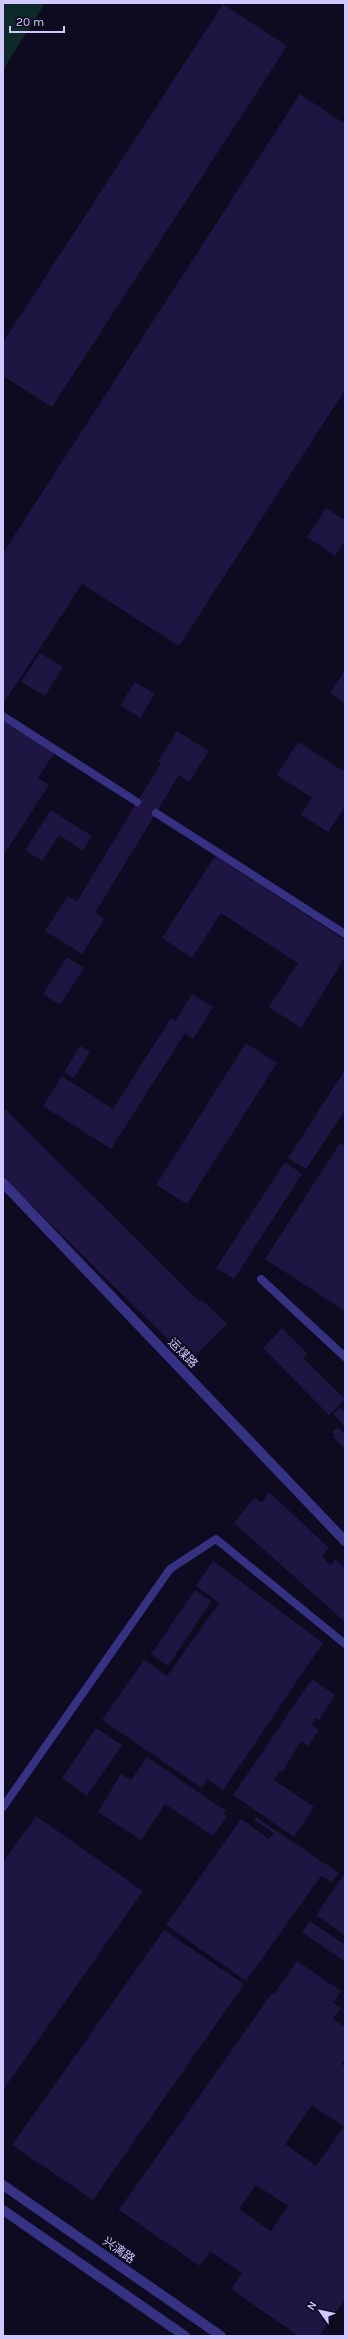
<svg xmlns="http://www.w3.org/2000/svg" width="348" height="2339" viewBox="0 0 348 2339" font-family="Karla,'Noto Sans SC',sans-serif">
<style>
.green{fill:#0d2a29}
.building{fill:#1e1542;fill-rule:evenodd}
.lines{fill:none;stroke-linecap:round;stroke-linejoin:round}
.service{stroke:#353183;stroke-width:8}
.minor{stroke:#353183;stroke-width:10}
.tertiary{stroke:#353183;stroke-width:10}
.labels{text-anchor:middle;stroke-width:4;stroke-linejoin:round;paint-order:stroke}
.street-label{font-size:12px;fill:#cfc9ff;stroke:#0e0a1f}
</style>
<rect width="100%" height="100%" fill="#0e0a1f"/>
<path class="green" d="M3,3H45L3,70Z"/>
<path class="building" d="M223,4L287,46L52,407L3,376V342Z
M300,94L345,124V390L179,646L82,584L3,704V553Z
M326,508L345,520V540L335,556L307,537Z
M40,653L63,667L45,696L21,682Z
M345,670V703L330,693Z
M135,682L155,694L140,718L120,705Z
M3,719L55,752L38,778L49,785L3,856Z
M177,731L209,751L189,782L179,775L95,913L104,919L82,954L45,931L68,896L77,901L161,763L158,761Z
M298,742L345,772V806L328,832L301,815L312,798L277,775Z
M51,810L92,836L83,851L59,835L42,861L25,850Z
M215,856L345,940V957L301,1028L269,1007L298,963L221,913L192,958L162,938Z
M67,957L84,968L60,1005L43,994Z
M192,994L213,1007L193,1039L185,1033L111,1149L43,1106L62,1076L113,1109L171,1018L175,1021Z
M246,1043L277,1063L187,1204L156,1185Z
M80,1046L90,1052L74,1078L64,1072Z
M345,1070V1110L306,1169L288,1158Z
M5,1109L200,1302L202,1300L227,1324L190,1361L3,1177V1112Z
M340,1143L345,1146V1311L265,1259Z
M285,1162L302,1174L234,1279L216,1268Z
M282,1328L307,1353L303,1358L345,1399L329,1415L263,1348Z
M340,1407L345,1412V1427L333,1414Z
M337,1427L345,1435V1444L343,1447L333,1437L335,1436L332,1432Z
M269,1492L329,1548L322,1557L331,1565L335,1559L345,1568V1622L234,1523L254,1498L262,1502Z
M213,1561L323,1643L223,1790L207,1779L202,1788L102,1720L144,1660L167,1676L219,1603L196,1586Z
M195,1590L211,1601L168,1666L151,1654Z
M312,1679L335,1695L319,1720L316,1718L312,1725L319,1730L308,1746L301,1741L282,1772L280,1771L274,1780L314,1807L294,1837L233,1795Z
M96,1728L122,1745L87,1796L62,1778Z
M147,1757L226,1811L224,1814L227,1816L213,1836L165,1804L141,1840L98,1812L121,1774L131,1780Z
M36,1816L143,1891L3,2090V1862Z
M256,1817L339,1873L332,1882L321,1876L246,1981L166,1925L241,1819L269,1839L274,1833L254,1820Z
M345,1873V1935L316,1915Z
M310,1921L345,1945V1962L302,1932Z
M164,1930L244,1984L93,2200L12,2145Z
M297,1961L341,1991L334,2002L327,1998L341,2008L333,2019L345,2027V2059L341,2064L345,2066V2299L319,2336H299L231,2289L242,2273L210,2251L200,2266L119,2210L272,1993L274,1994ZM312,2105L344,2127L316,2166L285,2144ZM256,2185L288,2206L271,2231L239,2209Z"/>
<g class="lines">
<path class="service" d="M3,716L137,802
M156,813L345,934
M261,1279L345,1357
M3,1807L170,1569L216,1539L345,1644"/>
<path class="minor" d="M3,1183L345,1541"/>
<path class="tertiary" d="M3,2185L221,2336
M3,2210L185,2336"/>
</g>
<g class="labels">
<g class="street-label">
<text transform="translate(183 1353) rotate(46)" y="4">运煤路</text>
<text transform="translate(119 2250) rotate(35)" y="4">兴漓路</text>
</g>
</g>
<rect width="348" height="2339" fill="none" stroke="#cfc9ff" stroke-width="8"/>
<g transform="translate(320 2311) rotate(303)" stroke="#0e0a1f" stroke-width="3" paint-order="stroke">
<path d="M0-3L7 15L0 10L-7 15Z" fill="#cfc9ff"/>
<text y="-6" font-size="11" font-weight="bold" text-anchor="middle" fill="#cfc9ff">N</text>
</g>
<path d="M10 26v6h54v-6" fill="none" stroke="#cfc9ff" stroke-width="2"/>
<text x="16" y="26" font-size="12" fill="#cfc9ff" stroke="#0e0a1f" stroke-width="3" paint-order="stroke">20 m</text>
</svg>
